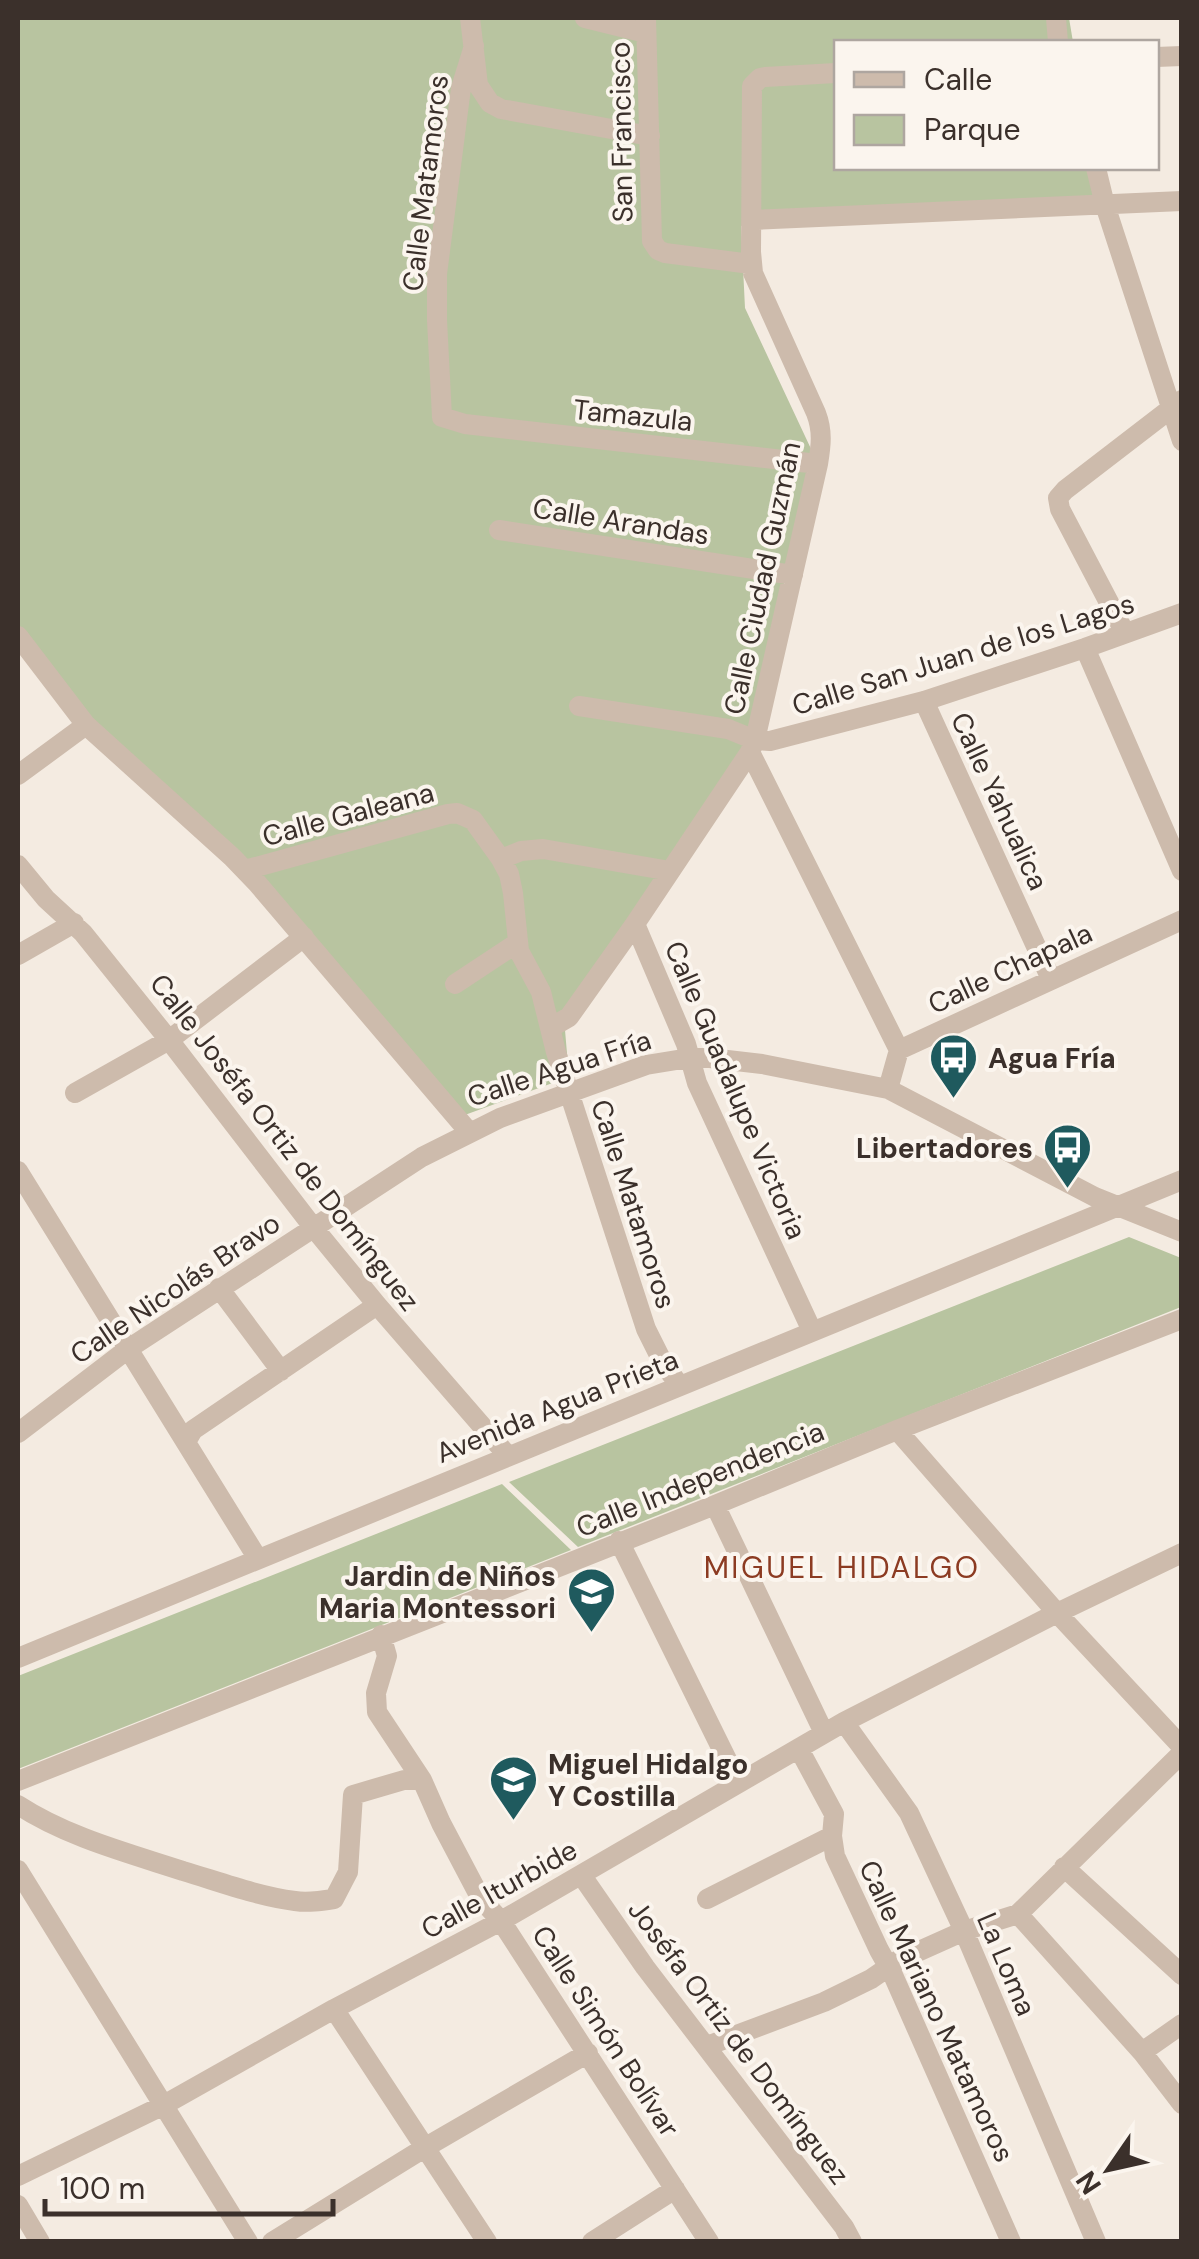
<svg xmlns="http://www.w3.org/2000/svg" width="1199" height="2259" viewBox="0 0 1199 2259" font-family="'DM Sans',sans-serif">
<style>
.green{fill:#b8c4a0}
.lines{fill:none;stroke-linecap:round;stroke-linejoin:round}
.minor{stroke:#cdbbac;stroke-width:20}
.labels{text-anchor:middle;stroke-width:8;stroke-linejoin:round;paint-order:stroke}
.street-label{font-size:28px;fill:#3b302b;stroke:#fbf5ee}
.poi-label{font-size:28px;font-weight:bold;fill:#3b302b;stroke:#fbf5ee;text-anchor:start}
.neighbourhood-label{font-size:30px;letter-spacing:2.5px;fill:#8c3b22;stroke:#fbf5ee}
</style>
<rect width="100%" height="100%" fill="#f4ebe1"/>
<path class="green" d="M18,18H1069L1073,42H836V168H1092L1097,200L741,226L745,308L812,451L748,753L565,1030L569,1077L462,1116L18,640Z
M1129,1237L1181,1258V1307L578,1547L509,1482Z
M502,1484L571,1550L18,1769V1676Z"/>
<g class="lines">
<path class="minor" d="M470,18L478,85L490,103L501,109L650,136
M585,18L646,33
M646,18L652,241L658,250L665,253L751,264
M1056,18L1058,42
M474,46L461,88L437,274V320L442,417L465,424L818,464
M1156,57L1182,56
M1096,168L1105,205L1182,441
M752,220L1182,201
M499,530L793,575
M1125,633L1060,509L1058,498L1065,490L1182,400
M18,636L86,725L232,857L257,883L469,1132
M1085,648L1182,871
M924,701L1051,979
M579,706L728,729L755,740L770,741L924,701L1085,648L1182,613
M750,752L899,1050
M18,775L86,725
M501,859L521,851L543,849L670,871
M18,865L46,899L83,933L169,1040L313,1227L377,1305L508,1456
M245,870L448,814L457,813L473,820L501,859L509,874L513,893L519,951L541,992L556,1052L646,1329L663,1363L680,1386
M635,924L686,1044L697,1083L812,1331
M18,955L74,923
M455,984L517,943
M550,1028L569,1017L635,924L750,752L755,740L818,464C821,446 823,431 816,413L753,273L751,252L752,86L760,78L765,77L836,73
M888,1089L899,1050L1182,920
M75,1093L169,1040L304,937
M18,1171L258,1559
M219,1288L281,1371
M897,1430L1057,1613L1182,1747
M18,1433L128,1349L422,1157L500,1118L646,1065L689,1058H710L762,1064L888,1089L1095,1197L1182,1232
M186,1442L193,1430L377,1305
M715,1505L824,1733
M619,1541L738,1782
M381,1635L387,1656L376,1693L377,1712L422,1780L441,1823L481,1899L501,1921L709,2242
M18,1658L1182,1180
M844,1722L909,1813L964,1931L1096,2242
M799,1749L834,1814L832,1836L835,1856L879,1950L893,1975L1011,2242
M18,1781L715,1505L897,1430L1182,1319
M18,1805C67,1837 128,1853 183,1871C220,1882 257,1896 295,1901C308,1903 321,1901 334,1899L348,1872L353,1795L404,1780H422
M1064,1867L1182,1975
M18,1870L248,2242
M582,1876L645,1967L844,2227L852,2242
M707,1899L832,1836
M1018,1914L1142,2052L1182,2104
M334,2009L487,2242
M707,2046L824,2002L871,1979L897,1961L964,1931L1018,1914L1182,1753
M1142,2052L1182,2024
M18,2176L162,2106L334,2009L501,1921L844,1722L1057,1613L1182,1553
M18,2205L40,2242
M272,2242L426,2147L588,2053
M592,2242L675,2189"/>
</g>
<defs>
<symbol id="bus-pin" viewBox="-11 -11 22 30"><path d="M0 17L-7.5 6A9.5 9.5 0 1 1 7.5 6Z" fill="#1f5a5e" stroke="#fbf5ee"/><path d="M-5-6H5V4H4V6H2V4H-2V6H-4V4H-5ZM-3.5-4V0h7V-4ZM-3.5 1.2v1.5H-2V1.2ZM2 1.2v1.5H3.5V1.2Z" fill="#fff"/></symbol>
<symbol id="school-pin" viewBox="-11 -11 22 30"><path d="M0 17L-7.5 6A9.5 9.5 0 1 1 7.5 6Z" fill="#1f5a5e" stroke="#fbf5ee"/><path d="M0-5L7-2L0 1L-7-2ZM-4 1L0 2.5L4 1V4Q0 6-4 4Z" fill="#fff"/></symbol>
</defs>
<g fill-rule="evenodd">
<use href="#bus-pin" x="926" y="1030" width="55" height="75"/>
<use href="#bus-pin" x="1040" y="1120" width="55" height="75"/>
<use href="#school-pin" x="564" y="1564" width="55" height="75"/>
<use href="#school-pin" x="486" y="1752" width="55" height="75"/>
</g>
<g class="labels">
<g class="street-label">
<text transform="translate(621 132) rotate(-91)" y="10">San Francisco</text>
<text transform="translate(425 183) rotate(-83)" y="10">Calle Matamoros</text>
<text transform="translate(633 415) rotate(6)" y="10">Tamazula</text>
<text transform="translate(621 521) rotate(9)" y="10">Calle Arandas</text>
<text transform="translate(762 578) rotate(-78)" y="10">Calle Ciudad Guzmán</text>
<text transform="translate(963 654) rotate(-17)" y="10">Calle San Juan de los Lagos</text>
<text transform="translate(1000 801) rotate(65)" y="10">Calle Yahualica</text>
<text transform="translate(348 814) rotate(-15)" y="10">Calle Galeana</text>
<text transform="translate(1010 968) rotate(-25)" y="10">Calle Chapala</text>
<text transform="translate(559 1068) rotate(-18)" y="10">Calle Agua Fría</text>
<text transform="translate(736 1090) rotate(67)" y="10">Calle Guadalupe Victoria</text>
<text transform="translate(285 1142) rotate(52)" y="10">Calle Joséfa Ortiz de Domínguez</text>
<text transform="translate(634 1204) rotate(72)" y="10">Calle Matamoros</text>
<text transform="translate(175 1288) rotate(-34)" y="10">Calle Nicolás Bravo</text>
<text transform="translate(557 1406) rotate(-22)" y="10">Avenida Agua Prieta</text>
<text transform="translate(700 1479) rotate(-22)" y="10">Calle Independencia</text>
<text transform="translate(499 1889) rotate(-29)" y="10">Calle Iturbide</text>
<text transform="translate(1007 1964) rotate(67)" y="10">La Loma</text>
<text transform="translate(937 2011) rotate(65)" y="10">Calle Mariano Matamoros</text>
<text transform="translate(606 2031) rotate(57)" y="10">Calle Simón Bolívar</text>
<text transform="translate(739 2042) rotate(53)" y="10">Joséfa Ortiz de Domínguez</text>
</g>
<g class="poi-label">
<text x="988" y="1068">Agua Fría</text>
<text x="1033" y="1158" text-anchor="end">Libertadores</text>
<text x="556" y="1586" text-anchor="end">Jardin de Niños<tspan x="556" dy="32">Maria Montessori</tspan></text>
<text x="548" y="1774">Miguel Hidalgo<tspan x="548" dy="32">Y Costilla</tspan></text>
</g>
<g class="neighbourhood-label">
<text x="842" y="1578">MIGUEL HIDALGO</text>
</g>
</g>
<rect width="1199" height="2259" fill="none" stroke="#3b302b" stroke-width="40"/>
<rect x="834" y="40" width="325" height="130" fill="#fbf5ee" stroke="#aea6a0" stroke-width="2.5"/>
<rect x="854" y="72" width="50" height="15" fill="#cdbbac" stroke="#aea6a0" stroke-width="2.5"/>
<text x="924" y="90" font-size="30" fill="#3b302b">Calle</text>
<rect x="854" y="115" width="50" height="30" fill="#b8c4a0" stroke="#aea6a0" stroke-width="2.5"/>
<text x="924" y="140" font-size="30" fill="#3b302b">Parque</text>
<g transform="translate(1109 2169) rotate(236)" stroke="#fbf5ee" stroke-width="8" paint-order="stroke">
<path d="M0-8L18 38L0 25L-18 38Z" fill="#3b302b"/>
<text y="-15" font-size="28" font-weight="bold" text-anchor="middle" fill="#3b302b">N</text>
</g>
<path d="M45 2199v15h288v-15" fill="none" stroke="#3b302b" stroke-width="5"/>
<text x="60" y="2199" font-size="30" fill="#3b302b" stroke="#fbf5ee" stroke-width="8" paint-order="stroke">100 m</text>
</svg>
